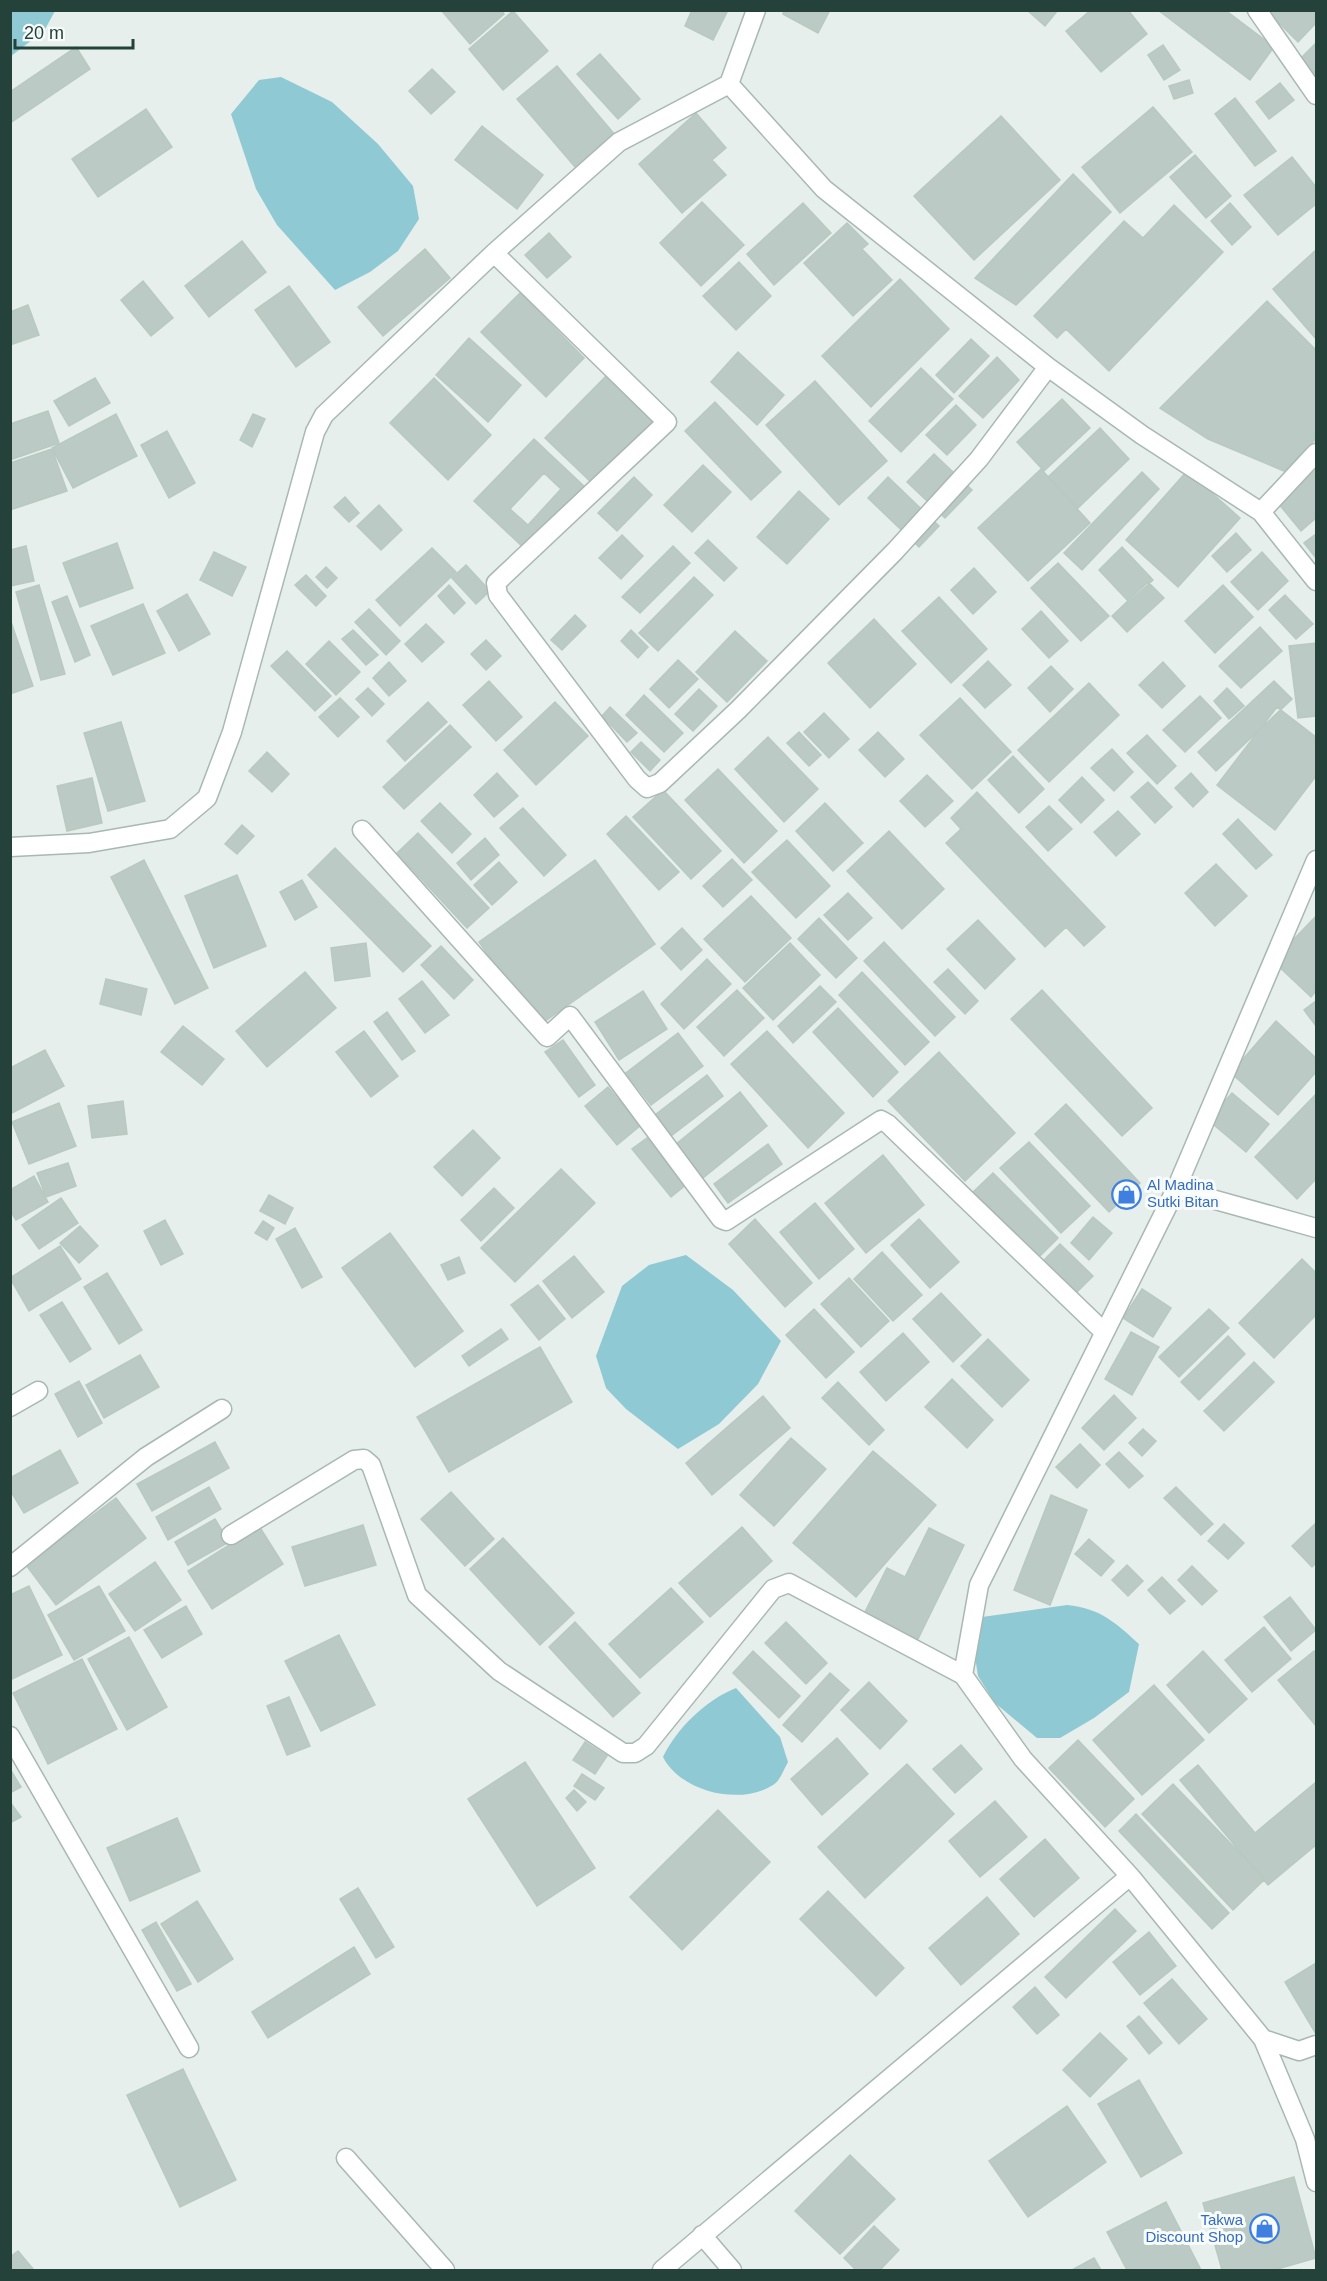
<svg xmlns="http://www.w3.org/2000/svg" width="1327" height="2281" viewBox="0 0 1327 2281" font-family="Arial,sans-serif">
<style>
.water{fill:#8ec9d4}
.building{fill:#bbcac4;stroke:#b8c9c2;stroke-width:1.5;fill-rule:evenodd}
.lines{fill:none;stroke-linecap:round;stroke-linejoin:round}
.service-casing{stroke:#a8b8b2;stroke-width:21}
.minor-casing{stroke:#a8b8b2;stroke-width:21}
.service{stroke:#fff;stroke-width:18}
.minor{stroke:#fff;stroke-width:18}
.labels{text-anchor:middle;stroke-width:6;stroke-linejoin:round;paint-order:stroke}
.shop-label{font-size:15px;fill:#366cbe;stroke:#f7fbf9;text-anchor:start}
</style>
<rect width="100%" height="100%" fill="#e6efeb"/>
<path class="water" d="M11,10L55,11L44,31L11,56Z
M281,77L332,102L378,144L413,186L419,219L398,251L370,272L335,290L277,225L256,189L231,114L259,80Z
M686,1255L733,1290L781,1341L758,1384L719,1424L678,1449L626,1409L606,1388L596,1356L622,1286L649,1265Z
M1067,1605C1100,1608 1116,1623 1139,1644L1129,1692L1094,1718L1060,1738H1037L995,1703L978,1676L972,1638L982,1617Z
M736,1688L780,1737L788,1762C784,1769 780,1781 773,1785C740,1806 681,1792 663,1757C677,1728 706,1700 736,1688Z"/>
<path class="building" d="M441,10H502L504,14L470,44Z
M692,10H728L713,40L685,26Z
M784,10H830L818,33L783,14Z
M1027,10H1058L1045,26Z
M1091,10H1128L1147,34L1101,72L1066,31Z
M1158,10H1225L1274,47L1250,80Z
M1266,10H1316V23L1298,42Z
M513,11L548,51L503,90L469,49Z
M1316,43V75L1301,58Z
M1163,45L1180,70L1164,80L1148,55Z
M76,47L90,69L10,123V92Z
M600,54L640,99L618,119L577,74Z
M557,66L620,141L581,174L517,99Z
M432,69L455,92L431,114L409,91Z
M1189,80L1193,93L1174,99L1169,86Z
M1280,83L1294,100L1269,119L1256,102Z
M1235,98L1276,151L1255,166L1215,114Z
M1153,107L1192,152L1120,213L1082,167Z
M146,109L172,147L98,197L72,159Z
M696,113L726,148L712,160L726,175L682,213L639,164Z
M1001,116L1060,180L974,260L914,196Z
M482,126L543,175L517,209L455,160Z
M1195,155L1231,196L1206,218L1170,177Z
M1292,157L1316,187V204L1278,235L1244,195Z
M1073,174L1111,212L1016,305L975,278Z
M702,202L744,245L701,286L660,243Z
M803,203L831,233L774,285L747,254Z
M1230,203L1251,227L1232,245L1211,221Z
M1174,205L1223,252L1109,371L1066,329L1057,338L1034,316L1124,221L1143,238Z
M847,223L868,244L862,249L892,280L853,316L804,263Z
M549,233L571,257L547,278L525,255Z
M242,241L266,272L209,317L185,286Z
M425,249L450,278L383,336L358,307Z
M1316,250V339L1273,289Z
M739,262L771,296L736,330L703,296Z
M900,279L949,329L871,407L822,356Z
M143,281L173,318L151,336L121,300Z
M289,286L330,342L296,367L255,310Z
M520,293L584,358L546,397L481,332Z
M1267,301L1316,350V439L1284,471L1208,439L1160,408Z
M28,305L39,335L10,345V312Z
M469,338L521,385L488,422L436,375Z
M971,339L989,356L954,393L936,375Z
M738,352L784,395L757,425L711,382Z
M997,357L1019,380L983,418L959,396Z
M921,368L953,399L901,452L869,421Z
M609,373L658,421L595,486L545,438Z
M95,378L110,403L69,426L54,401Z
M434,378L491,435L448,480L390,423Z
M815,381L887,461L839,505L766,425Z
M1062,399L1090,428L1044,471L1017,442Z
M715,402L781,472L751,500L685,431Z
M956,405L976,425L947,455L926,435Z
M48,411L59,443L10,460V424Z
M116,414L137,456L73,488L52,448Z
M253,414L265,419L252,447L240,440Z
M1100,428L1129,459L1078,508L1048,477Z
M167,431L195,483L169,498L141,445Z
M534,439L586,488L527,551L474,501ZM544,473L561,489L528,525L510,509Z
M52,449L67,491L10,510V463Z
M934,454L972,490L945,518L907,482Z
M703,465L731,492L692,532L664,505Z
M1041,469L1090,523L1028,581L978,528Z
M1316,470V518L1301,531L1278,503Z
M1187,471L1240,518L1178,587L1126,540Z
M1142,472L1159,489L1082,570L1064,553Z
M634,477L652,495L617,531L598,513Z
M888,477L939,526L919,547L868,498Z
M799,491L829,519L787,564L757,537Z
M345,497L359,513L349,522L334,507Z
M379,505L402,530L381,550L357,526Z
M1236,533L1251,550L1227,572L1212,556Z
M1316,534V558L1304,543Z
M622,535L643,556L621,579L599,558Z
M708,540L737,568L724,581L695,553Z
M117,543L133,588L80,607L63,563Z
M26,546L34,581L10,586V550Z
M673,546L690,563L640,613L622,597Z
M1122,547L1153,580L1129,602L1099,570Z
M432,548L456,572L400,626L376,600Z
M214,552L246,567L232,596L200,580Z
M1262,552L1288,581L1258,610L1231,582Z
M1058,563L1109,616L1081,641L1031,588Z
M466,565L490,591L476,604L452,578Z
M326,567L337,578L327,588L316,577Z
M974,568L996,592L973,614L951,590Z
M306,575L326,596L316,606L295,585Z
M694,577L713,595L658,651L639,633Z
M1148,582L1164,598L1127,632L1112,616Z
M39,585L65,674L41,680L16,592Z
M449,585L465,603L454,614L438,596Z
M1223,585L1253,617L1215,653L1185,621Z
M187,594L210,634L179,651L157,611Z
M1285,595L1313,624L1296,639L1269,610Z
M67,596L90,655L75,662L52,602Z
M939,597L987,649L951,683L902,631Z
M143,604L165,653L113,675L91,626Z
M369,609L400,641L386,655L355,622Z
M1041,611L1068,641L1049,658L1022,629Z
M575,615L586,626L562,650L551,640Z
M10,619L33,686L10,694Z
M874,619L916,664L870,708L828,663Z
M426,624L444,642L422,662L405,644Z
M1260,627L1282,651L1241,688L1219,666Z
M353,630L378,655L366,665L342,639Z
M631,630L648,647L638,658L621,641Z
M735,631L767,661L727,702L696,672Z
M486,640L501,656L486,670L471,654Z
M329,641L360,672L336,695L306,664Z
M1316,643V716L1298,718L1289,646Z
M287,651L331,696L315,711L271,666Z
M678,660L698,679L669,708L650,689Z
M988,661L1011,685L985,708L963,685Z
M389,662L406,681L389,696L373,678Z
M1163,662L1185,686L1162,708L1139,685Z
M1051,666L1073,689L1050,712L1028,688Z
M489,681L522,717L496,741L463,705Z
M1274,681L1292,699L1216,771L1198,752Z
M1089,683L1119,715L1049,782L1018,750Z
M368,688L384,704L372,716L356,699Z
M1227,688L1244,706L1229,719L1214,701Z
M699,689L717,706L693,731L675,714Z
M644,695L683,733L664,752L626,715Z
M1200,696L1221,718L1185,752L1163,730Z
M340,698L359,717L338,737L319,717Z
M960,698L1011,752L972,789L920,735Z
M428,702L447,722L405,761L387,741Z
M555,702L588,736L536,785L504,750Z
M610,707L637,733L627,742L602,716Z
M1277,707L1316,737V776L1275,830L1217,785Z
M824,713L849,739L829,758L804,732Z
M121,722L145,801L108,811L84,733Z
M450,725L471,747L404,809L383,787Z
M799,732L821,755L809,766L787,743Z
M878,732L904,759L885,777L859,750Z
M1147,735L1176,766L1157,784L1127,753Z
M768,737L818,789L784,822L735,769Z
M641,742L660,760L650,771L631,752Z
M1112,749L1133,772L1114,791L1091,768Z
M267,752L289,774L272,792L249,771Z
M1013,756L1044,789L1019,813L988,780Z
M718,769L777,831L744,863L685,800Z
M497,773L518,796L494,817L474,795Z
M1191,773L1208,792L1193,807L1175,788Z
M927,775L953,801L925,827L900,801Z
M1082,777L1104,800L1081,823L1059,800Z
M92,778L102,823L67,831L57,786Z
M1148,782L1172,807L1155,823L1131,797Z
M663,790L721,851L691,879L633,817Z
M977,792L1105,927L1084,946L1066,927L1045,947L946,843L961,829L951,818Z
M440,803L471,834L452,853L421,821Z
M825,803L863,843L833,871L796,831Z
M1049,806L1072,829L1048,851L1026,827Z
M523,808L566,855L544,876L500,828Z
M1118,811L1140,834L1116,856L1094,832Z
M626,816L679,872L659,890L607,834Z
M1238,819L1272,855L1256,869L1223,834Z
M242,825L254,836L237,854L225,844Z
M889,831L944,889L902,929L847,871Z
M418,833L489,908L467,928L397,853Z
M485,838L499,855L471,880L457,863Z
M787,840L830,886L796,918L752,872Z
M335,848L431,946L403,972L308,875Z
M732,859L752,880L723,907L703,886Z
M144,860L208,988L175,1004L111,877Z
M595,860L655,944L538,1026L479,942Z
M499,862L517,882L492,905L474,885Z
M1216,864L1247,896L1215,926L1185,893Z
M237,875L266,946L214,968L185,896Z
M302,880L317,907L295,920L280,892Z
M848,893L872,918L848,940L824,915Z
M751,896L791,938L745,982L704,939Z
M1316,916V991L1311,997L1273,961Z
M819,918L857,958L836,978L798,939Z
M978,920L1015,959L985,989L947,949Z
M682,928L702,950L681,970L661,948Z
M884,942L955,1017L935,1036L864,961Z
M366,943L370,976L335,981L331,948Z
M790,943L820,975L773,1020L743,988Z
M441,946L473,980L454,999L421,965Z
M707,959L731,984L684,1029L661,1004Z
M948,969L978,1001L965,1014L934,982Z
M305,972L336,1008L267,1067L236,1031Z
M862,972L929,1042L905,1065L839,995Z
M106,979L147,989L141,1015L100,1004Z
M422,981L449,1015L425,1033L399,999Z
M820,986L836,1002L793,1043L778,1026Z
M737,990L764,1018L724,1056L697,1027Z
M1042,990L1152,1108L1122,1136L1011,1019Z
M643,991L667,1029L619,1060L595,1022Z
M1316,1001V1026L1304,1010Z
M838,1008L898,1072L873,1097L813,1032Z
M387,1012L415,1051L402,1060L374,1022Z
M1276,1021L1316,1058V1072L1278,1115L1231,1073Z
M183,1026L224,1059L202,1085L161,1052Z
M364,1031L398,1076L371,1097L336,1052Z
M767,1031L844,1113L808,1148L731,1064Z
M678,1033L703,1066L651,1105L626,1073Z
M563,1040L595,1085L579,1097L545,1052Z
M45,1050L64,1086L10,1114V1068Z
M939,1052L1015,1133L965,1181L888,1101Z
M707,1075L723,1096L671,1136L655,1115Z
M608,1087L640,1126L617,1145L585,1106Z
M740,1092L767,1126L703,1178L676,1144Z
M1232,1093L1269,1124L1246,1152L1208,1120Z
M1316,1094V1179L1297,1199L1255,1157Z
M123,1101L127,1134L92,1138L88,1106Z
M59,1103L76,1146L29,1164L12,1122Z
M1066,1104L1140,1183L1109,1212L1035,1134Z
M473,1130L500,1158L462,1196L434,1167Z
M647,1138L686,1185L671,1197L632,1149Z
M1029,1142L1090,1206L1061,1233L1000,1168Z
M768,1144L782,1164L728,1203L714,1184Z
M883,1155L924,1205L866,1253L825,1203Z
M68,1163L76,1186L46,1197L37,1173Z
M561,1169L595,1203L515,1282L481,1248Z
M993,1173L1058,1238L1036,1260L972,1193Z
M34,1176L48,1202L16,1220L10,1210V1190Z
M494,1188L514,1208L481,1241L461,1220Z
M269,1195L293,1208L285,1224L260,1211Z
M61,1198L78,1223L39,1249L22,1225Z
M815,1203L854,1249L819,1279L780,1232Z
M1093,1217L1112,1233L1089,1260L1071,1243Z
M755,1219L812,1283L785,1307L729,1244Z
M919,1219L959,1262L930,1288L891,1245Z
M165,1220L183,1254L161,1265L144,1231Z
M263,1221L274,1228L267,1240L255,1233Z
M80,1226L98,1246L79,1263L60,1243Z
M295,1228L322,1277L302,1288L276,1239Z
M390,1233L463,1331L415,1367L342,1268Z
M1060,1244L1093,1276L1071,1298L1039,1265Z
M60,1246L81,1279L29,1311L10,1278Z
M882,1252L922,1295L893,1321L854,1279Z
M574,1256L604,1292L572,1318L543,1281Z
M459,1257L465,1273L448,1280L441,1265Z
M1302,1259L1316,1273V1315L1274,1358L1239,1323Z
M107,1273L142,1330L119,1344L84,1287Z
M849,1278L889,1321L861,1347L821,1304Z
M538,1285L565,1319L539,1340L511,1305Z
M1142,1289L1171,1308L1153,1337L1123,1318Z
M941,1293L981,1335L953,1362L913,1319Z
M62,1302L91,1349L70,1362L40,1315Z
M814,1309L854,1352L826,1378L786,1335Z
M1209,1309L1229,1328L1179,1377L1159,1357Z
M501,1329L508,1339L469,1366L462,1356Z
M1131,1332L1159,1347L1132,1395L1105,1379Z
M903,1333L929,1362L886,1401L860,1372Z
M1228,1336L1245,1354L1199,1400L1181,1382Z
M988,1339L1029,1380L1002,1407L961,1366Z
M540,1347L572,1402L449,1472L417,1417Z
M140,1355L159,1387L104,1418L86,1385Z
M1254,1362L1274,1382L1224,1431L1204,1411Z
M952,1379L993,1420L967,1448L925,1407Z
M79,1381L102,1423L78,1437L55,1394Z
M838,1382L884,1430L869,1445L822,1398Z
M1114,1395L1136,1418L1104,1450L1082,1428Z
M763,1396L790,1428L712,1495L686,1463Z
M1143,1429L1156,1441L1142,1456L1129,1443Z
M791,1438L826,1469L774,1526L740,1495Z
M215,1442L229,1468L152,1511L137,1484Z
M1080,1444L1100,1465L1077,1488L1056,1467Z
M60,1450L78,1483L24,1513L10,1490V1478Z
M873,1451L936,1505L856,1597L793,1543Z
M1119,1452L1143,1476L1129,1488L1106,1464Z
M209,1487L221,1509L168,1540L156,1517Z
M1176,1487L1213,1524L1201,1535L1164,1498Z
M451,1492L494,1539L465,1566L421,1519Z
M1051,1495L1087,1510L1050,1605L1014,1590Z
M116,1498L146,1538L56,1605L26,1565Z
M215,1519L229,1542L188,1565L175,1542Z
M1316,1523V1563L1312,1567L1292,1546Z
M1224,1524L1244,1543L1228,1559L1208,1541Z
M363,1525L376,1565L305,1586L292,1547Z
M259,1526L283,1564L212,1609L188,1571Z
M742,1527L772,1561L710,1617L679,1583Z
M929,1528L964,1545L918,1639L865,1612L887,1568L905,1577Z
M503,1538L574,1613L540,1645L470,1569Z
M1089,1539L1114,1561L1101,1576L1075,1554Z
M155,1562L181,1600L135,1631L109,1594Z
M1127,1565L1143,1581L1128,1596L1112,1580Z
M1192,1566L1217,1591L1202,1605L1178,1580Z
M1162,1577L1185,1601L1170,1614L1148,1590Z
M29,1586L62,1655L10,1680V1595Z
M99,1586L125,1631L74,1660L48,1615Z
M671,1588L703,1622L640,1678L609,1644Z
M1290,1597L1316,1630L1291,1651L1264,1617Z
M186,1606L202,1634L162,1658L144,1630Z
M575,1622L640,1693L613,1717L549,1647Z
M786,1622L827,1663L806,1684L765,1643Z
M1264,1627L1291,1659L1252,1692L1225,1660Z
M339,1635L375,1705L321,1731L285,1661Z
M129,1637L167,1707L127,1730L88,1659Z
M753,1651L800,1696L779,1718L733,1673Z
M1203,1651L1247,1699L1209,1733L1167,1685Z
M1314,1651L1316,1654V1726L1278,1680Z
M82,1659L117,1729L48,1764L13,1693Z
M830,1673L849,1690L802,1742L783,1725Z
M869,1682L907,1721L880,1749L841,1710Z
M1154,1685L1204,1740L1142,1795L1093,1740Z
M289,1697L310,1746L287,1755L267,1706Z
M837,1738L868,1774L822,1815L791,1779Z
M1078,1740L1134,1799L1105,1827L1049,1768Z
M585,1742L607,1756L595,1774L573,1760Z
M961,1745L982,1769L955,1793L933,1769Z
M525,1762L595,1868L537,1906L468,1799Z
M907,1764L954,1814L865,1898L818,1847Z
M1198,1765L1255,1833L1316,1782V1845L1268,1885L1180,1780Z
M10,1769L21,1787L10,1793Z
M582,1774L604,1788L595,1800L574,1786Z
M1173,1784L1265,1879L1233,1910L1142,1814Z
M574,1790L586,1802L577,1811L566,1798Z
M995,1801L1027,1837L980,1877L949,1841Z
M10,1802L21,1817L10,1823Z
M718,1810L770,1862L682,1950L630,1897Z
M1136,1814L1229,1913L1212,1929L1119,1831Z
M177,1818L200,1871L130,1901L107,1848Z
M1045,1839L1079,1878L1034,1917L1000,1879Z
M358,1888L394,1947L376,1958L340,1899Z
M828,1891L904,1968L876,1996L800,1919Z
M987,1897L1019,1934L961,1985L929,1948Z
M197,1901L233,1959L198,1982L161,1924Z
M1115,1909L1136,1931L1066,1998L1045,1977Z
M156,1922L191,1984L177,1991L142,1930Z
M1149,1932L1176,1966L1140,1995L1113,1962Z
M354,1947L370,1974L268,2038L252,2012Z
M1316,1963V2034L1285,1982Z
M1172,1979L1207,2019L1179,2044L1144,2003Z
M1035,1987L1059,2015L1037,2034L1013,2007Z
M1139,2016L1162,2043L1149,2054L1127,2026Z
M1100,2033L1127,2059L1090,2097L1063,2070Z
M183,2069L236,2180L180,2207L127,2095Z
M1139,2080L1182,2153L1141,2177L1098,2104Z
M1067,2106L1106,2162L1028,2217L989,2161Z
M850,2155L895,2199L840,2254L795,2211Z
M1294,2177L1316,2258L1274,2270H1222L1203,2203Z
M1166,2202L1201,2270H1127L1107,2232Z
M874,2226L899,2250L880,2270H856L844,2258Z
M18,2251L34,2270H10V2257Z
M1094,2258L1101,2270H1072Z"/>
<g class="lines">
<defs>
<path id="service" d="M10,1736L189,2048
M346,2158L445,2270"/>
<path id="minor" d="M756,10L729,84L824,189L1048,367L1142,435L1261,512L1316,581
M1257,10L1316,95
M494,253L667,422L496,583L498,595L637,779L647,788L660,783L738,710L895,551L979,459L1048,367
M1261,512L1316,453
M362,830L547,1037L570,1016L721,1219L726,1221L881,1120L888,1124L1104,1332
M10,847L89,843L170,829L207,798L232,732L315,432L324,415L494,253L619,142L729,84
M1316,860L1176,1189L979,1585L963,1675L1023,1759L1130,1876L1263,2039L1305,2139L1316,2182
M1176,1189L1316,1228
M10,1407L38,1391
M231,1535L354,1460L364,1459L371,1465L417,1595L499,1671L623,1753H635L646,1746L773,1589L789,1583L963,1675
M10,1567L146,1457L222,1409
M1263,2039L1299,2051L1316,2045
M702,2235L732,2270
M662,2270L1130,1876"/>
</defs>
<use href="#service" class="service-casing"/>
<use href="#minor" class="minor-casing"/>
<use href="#service" class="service"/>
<use href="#minor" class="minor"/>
</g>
<defs>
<symbol id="shop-ring" viewBox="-11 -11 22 22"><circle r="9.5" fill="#f7fbf9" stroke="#3f7fe0" stroke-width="1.5"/><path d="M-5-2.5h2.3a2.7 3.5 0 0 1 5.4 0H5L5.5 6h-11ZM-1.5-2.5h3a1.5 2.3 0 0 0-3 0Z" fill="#3f7fe0"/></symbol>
</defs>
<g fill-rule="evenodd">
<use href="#shop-ring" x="1110" y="1178" width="33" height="33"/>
<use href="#shop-ring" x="1248" y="2212" width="33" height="33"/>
</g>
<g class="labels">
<g class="shop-label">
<text x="1147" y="1190">Al Madina<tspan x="1147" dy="17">Sutki Bitan</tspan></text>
<text x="1243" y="2225" text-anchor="end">Takwa<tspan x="1243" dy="17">Discount Shop</tspan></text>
</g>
</g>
<rect width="1327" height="2281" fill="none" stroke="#24423a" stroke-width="24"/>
<path d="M15 39v9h118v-9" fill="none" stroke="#24423a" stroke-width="3"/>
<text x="24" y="39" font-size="18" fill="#24423a" stroke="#f7fbf9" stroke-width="4.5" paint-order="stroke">20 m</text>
</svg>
